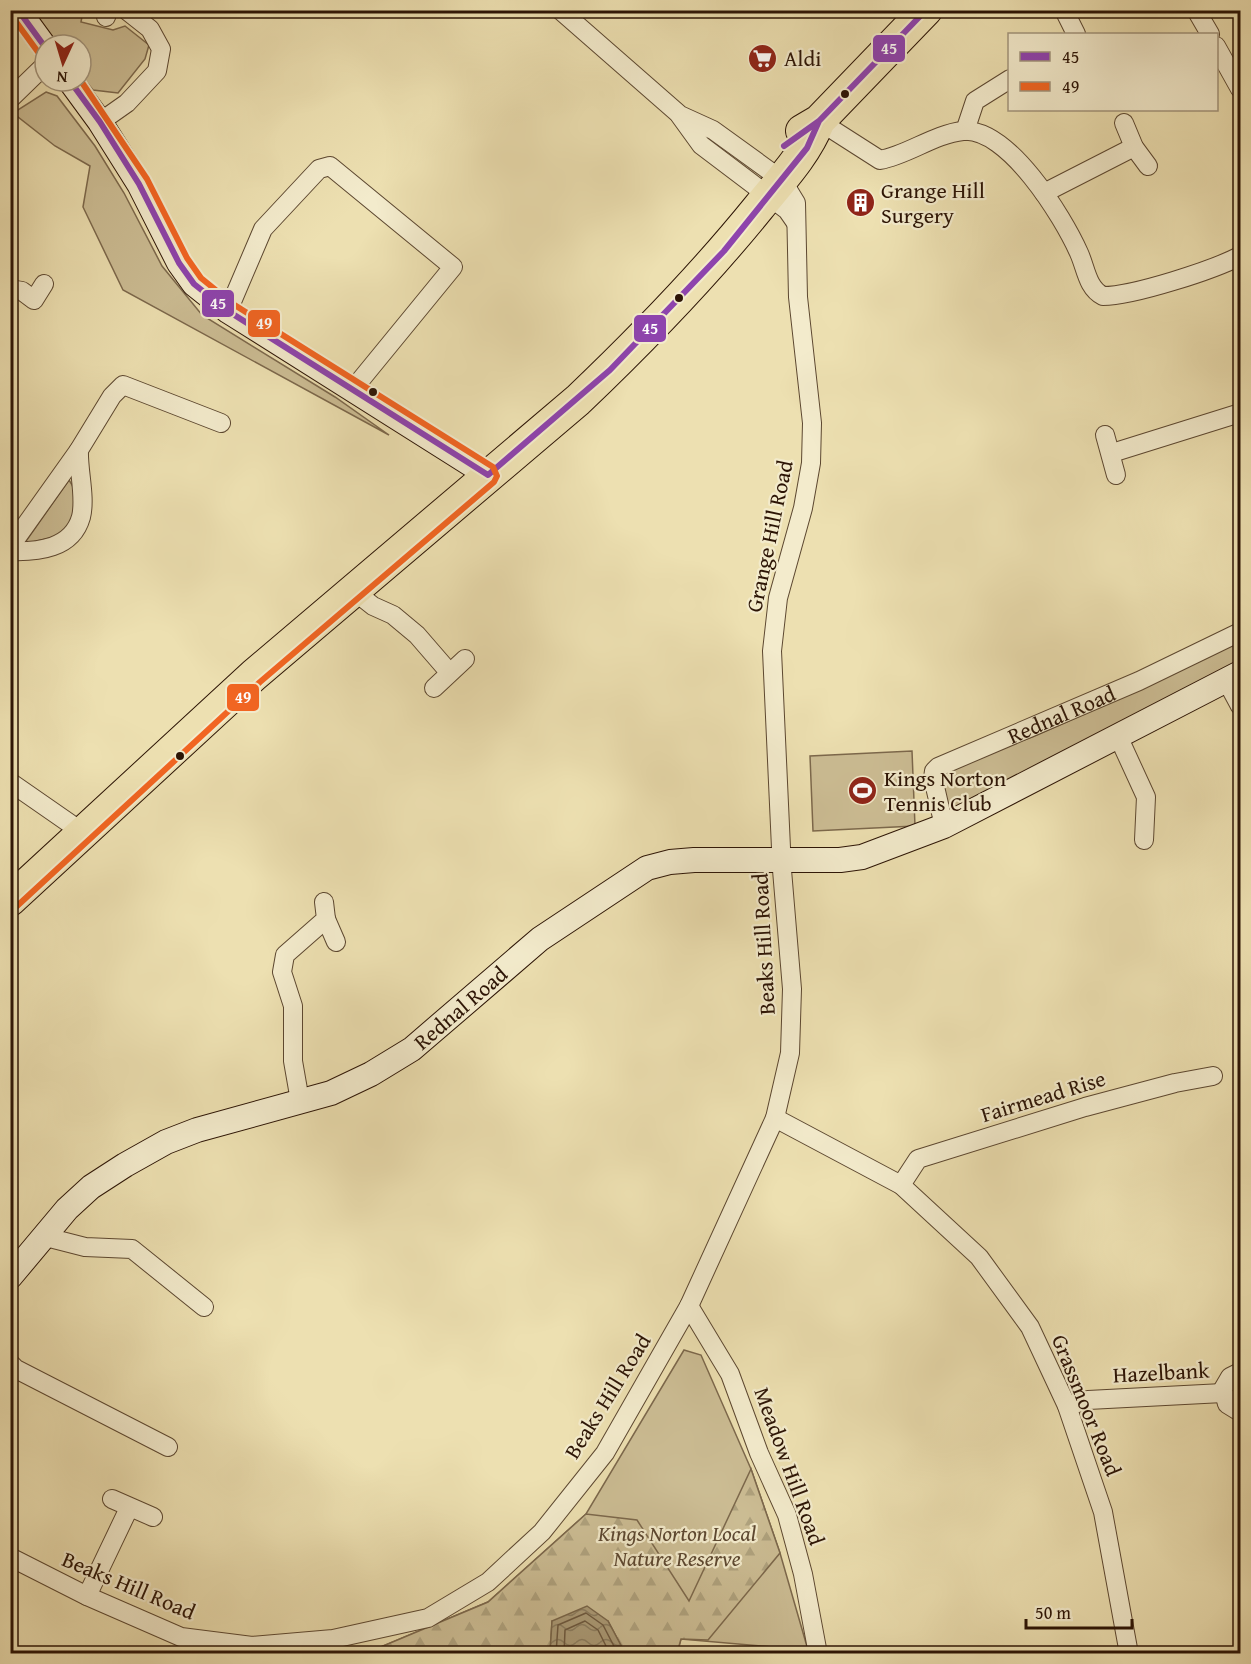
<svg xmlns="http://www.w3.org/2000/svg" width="1251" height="1664" viewBox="0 0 1251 1664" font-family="'Gentium Book Plus',serif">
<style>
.green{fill:#ccbd94;stroke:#7c684c;stroke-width:1.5}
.forest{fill:url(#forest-firs);stroke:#7c684c;stroke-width:1.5}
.water{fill:url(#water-waves);stroke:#786549;stroke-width:1.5}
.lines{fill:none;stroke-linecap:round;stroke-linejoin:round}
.shore{stroke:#6c583e;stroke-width:1.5}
.street-casing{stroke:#5c4730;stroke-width:20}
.secondary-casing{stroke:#2c1405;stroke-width:26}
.highway-casing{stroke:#2c1405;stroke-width:34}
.street{stroke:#f3ebcc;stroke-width:18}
.secondary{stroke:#f3ebcc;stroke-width:24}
.highway{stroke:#ede0b1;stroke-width:32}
.bus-1-casing{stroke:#f3ebcc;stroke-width:10}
.bus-2-casing{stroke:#f3ebcc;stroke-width:10}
.bus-1{stroke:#8e44ad;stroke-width:6}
.bus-2{stroke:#f26522;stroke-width:6}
.bus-dot{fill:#2c1405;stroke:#f3ebcc;stroke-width:2}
.labels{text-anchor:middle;stroke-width:4.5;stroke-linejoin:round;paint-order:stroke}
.poi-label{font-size:22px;fill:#2c1405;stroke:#f3ebcc;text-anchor:start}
.street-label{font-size:22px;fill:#2c1405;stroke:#f3ebcc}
.park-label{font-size:22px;font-style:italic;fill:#5c4730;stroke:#f3ebcc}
.line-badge{stroke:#f3ebcc;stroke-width:2}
.badge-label{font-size:16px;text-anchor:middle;font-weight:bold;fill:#fff}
</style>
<defs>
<pattern id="forest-firs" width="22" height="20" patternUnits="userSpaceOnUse" patternTransform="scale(1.5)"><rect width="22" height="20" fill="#ccbd94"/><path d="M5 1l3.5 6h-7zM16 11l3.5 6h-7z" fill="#afa27e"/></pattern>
<pattern id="water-waves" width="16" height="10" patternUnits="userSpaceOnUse" patternTransform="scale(1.5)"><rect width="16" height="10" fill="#ab9b77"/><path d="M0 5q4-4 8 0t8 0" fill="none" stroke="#8b7d60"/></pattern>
</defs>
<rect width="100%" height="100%" fill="#ede0b1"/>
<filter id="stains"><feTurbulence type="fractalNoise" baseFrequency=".00333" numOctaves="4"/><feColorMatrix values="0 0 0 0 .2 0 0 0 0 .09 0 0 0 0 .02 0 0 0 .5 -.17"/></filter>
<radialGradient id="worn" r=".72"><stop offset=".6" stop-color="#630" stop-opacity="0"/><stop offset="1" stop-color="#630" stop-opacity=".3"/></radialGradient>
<path class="green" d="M31,11H83L81,22L113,30L125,26L149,45L145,59L118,93L93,90L81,75V45H58Z
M46,92L57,96L95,146L124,193L162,266L202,315L335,397L389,435L123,290L83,207L90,166L55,146L13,113Z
M69,480C82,498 74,519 63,535L24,544Z
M1240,638V660L957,808L946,805C942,790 941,774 956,765C980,749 1012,746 1037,735C1106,705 1174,672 1240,638Z
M912,751L915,826L813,831L810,756Z
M684,1350L701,1355L751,1469L780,1553L808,1650L681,1639L677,1654H370L371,1651L488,1602L586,1514Z"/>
<path class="forest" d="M751,1469L780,1553L708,1640L681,1639L677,1653H625L608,1621H552L550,1653L370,1654L371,1651L488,1602L586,1514L637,1520L689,1601Z"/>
<path class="water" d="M587,1606L608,1621L625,1653H550L552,1621Z"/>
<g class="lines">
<path class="shore" d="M556,1654L558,1625L586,1613L603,1625L618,1654
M564,1654L565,1630L585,1621L598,1630L610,1654"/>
<defs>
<g id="street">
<path d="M1064,10L1076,34"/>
<path d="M1196,10L1210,34"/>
<path d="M106,17L108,10"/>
<path d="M1216,46L1240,89"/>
<path d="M10,99L45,65"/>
<path d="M680,116L701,145L787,210L796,223"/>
<path d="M819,121L880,160C908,155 934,134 963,131C1008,127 1063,217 1079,253C1086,268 1087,288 1103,296C1133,296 1213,270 1240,256"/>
<path d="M100,122L127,103L157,71L161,49L150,29L126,10"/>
<path d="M1124,123L1134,147L1148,166"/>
<path d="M965,131L975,101L1010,79"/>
<path d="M1044,193L1134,147"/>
<path d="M10,289L22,291L34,300L44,284"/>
<path d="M228,311L263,229L319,169L330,166L453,267L354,388"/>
<path d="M1105,435L1116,475"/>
<path d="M1112,453L1240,413"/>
<path d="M10,547L79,450L112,396L123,385L221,423"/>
<path d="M10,551C38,552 72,549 81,517C86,497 78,470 79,450"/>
<path d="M354,591L373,606L393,615L417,635L449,672"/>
<path d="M1226,680L1240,706"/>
<path d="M434,688L465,659"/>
<path d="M1118,736L1146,797L1144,840"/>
<path d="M10,782L82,832"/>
<path id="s1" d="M944,826L933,778L934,771L938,767L1139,681L1240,632"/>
<path d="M326,919L336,942"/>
<path d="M300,1101L293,1061V1006L282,972L285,955L326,919L324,902"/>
<path d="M775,1118L901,1185L979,1257L1030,1327L1067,1406L1103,1512L1129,1654"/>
<path d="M901,1185L918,1159L1085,1107L1175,1083L1213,1076"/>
<path d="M42,1236L85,1247L132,1249L204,1307"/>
<path d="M689,1306L730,1374L759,1453L787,1515L803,1574L818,1654"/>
<path d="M10,1363L16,1369L168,1447"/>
<path d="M1240,1372L1230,1377L1223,1389L1227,1404L1240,1412"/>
<path d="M1067,1406L1088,1400L1223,1393"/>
<path d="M112,1499L153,1517"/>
<path d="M10,1557L87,1596L181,1637L252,1646L333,1639L428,1618L488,1582L542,1532L605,1453L689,1306L775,1118L790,1053L792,989L782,870L772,651L778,598L803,508L811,463L812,423L798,297L796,203L782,180L713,130L680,115L560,10"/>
<path d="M87,1596L129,1508"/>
</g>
<g id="secondary">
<path d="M18,10L45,47"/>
<path d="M70,81L100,122L139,184L179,263L194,284L228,311L488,475"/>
<path id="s2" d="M10,1277L67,1209L91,1187L125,1165L166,1142L197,1130L331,1093L371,1074L412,1049L540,939L647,868L670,862L694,860H840L862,857L944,826L1240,673"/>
</g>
<path id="highway" d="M802,131L819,121L926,10
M10,900L254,675L578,400C642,339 704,275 759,207C782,179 805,155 819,121"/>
</defs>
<use href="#street" class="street-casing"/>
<use href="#secondary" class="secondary-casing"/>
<use href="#highway" class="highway-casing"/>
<use href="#street" class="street"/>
<use href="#secondary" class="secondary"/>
<use href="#highway" class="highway"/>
<defs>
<path id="bus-1" d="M18,10L45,47
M70,81L100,122L139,184L179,263L194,284L228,311L488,475L610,370L724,251L807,148L819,121
M784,146L819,121L926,10"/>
<path id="bus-2" d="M11,15L38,52
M16,907L260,682L494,482L497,476L493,467L233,304L201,278L187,258L147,179L81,81"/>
</defs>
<use href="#bus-1" class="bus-1-casing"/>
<use href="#bus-2" class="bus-2-casing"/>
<use href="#bus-1" class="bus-1"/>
<use href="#bus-2" class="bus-2"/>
</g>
<defs>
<symbol id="supermarket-disc" viewBox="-11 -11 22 22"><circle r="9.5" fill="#8f2418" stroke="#f3ebcc"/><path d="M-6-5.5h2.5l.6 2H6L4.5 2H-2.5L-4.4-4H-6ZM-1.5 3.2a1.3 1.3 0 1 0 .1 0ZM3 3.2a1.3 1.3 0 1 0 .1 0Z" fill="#fff"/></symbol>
<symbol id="building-disc" viewBox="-11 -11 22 22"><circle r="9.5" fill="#8f2418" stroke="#f3ebcc"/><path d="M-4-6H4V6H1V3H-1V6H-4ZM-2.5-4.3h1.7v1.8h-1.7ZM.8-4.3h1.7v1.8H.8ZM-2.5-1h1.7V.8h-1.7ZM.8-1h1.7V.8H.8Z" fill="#fff"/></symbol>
<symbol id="stadium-disc" viewBox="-11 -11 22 22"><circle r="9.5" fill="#8f2418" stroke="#f3ebcc"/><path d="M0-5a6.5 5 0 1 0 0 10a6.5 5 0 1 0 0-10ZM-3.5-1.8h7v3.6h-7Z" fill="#fff"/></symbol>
</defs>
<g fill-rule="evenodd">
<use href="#supermarket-disc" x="746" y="42" width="33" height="33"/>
<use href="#building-disc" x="844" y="186" width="33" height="33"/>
<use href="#stadium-disc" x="846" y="774" width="33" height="33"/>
</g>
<g class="bus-dot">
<circle cx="845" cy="94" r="5"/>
<circle cx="679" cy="298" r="5"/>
<circle cx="373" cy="392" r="5"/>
<circle cx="180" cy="756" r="5"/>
</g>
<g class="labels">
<g class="poi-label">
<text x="784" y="66">Aldi</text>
<text x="881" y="198">Grange Hill<tspan x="881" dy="25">Surgery</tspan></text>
<text x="884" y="786">Kings Norton<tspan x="884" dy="25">Tennis Club</tspan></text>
</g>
<g class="street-label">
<text transform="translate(769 536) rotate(-78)" y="8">Grange Hill Road</text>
<text dy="8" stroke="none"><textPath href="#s1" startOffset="196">Rednal Road</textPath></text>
<text transform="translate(763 944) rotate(-93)" y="8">Beaks Hill Road</text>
<text dy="8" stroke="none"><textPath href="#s2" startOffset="537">Rednal Road</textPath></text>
<text transform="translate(1043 1096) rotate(-17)" y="8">Fairmead Rise</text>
<text transform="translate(1161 1372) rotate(-3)" y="8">Hazelbank</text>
<text transform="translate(607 1396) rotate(-58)" y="8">Beaks Hill Road</text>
<text transform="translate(1087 1405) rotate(68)" y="8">Grassmoor Road</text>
<text transform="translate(790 1466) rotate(70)" y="8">Meadow Hill Road</text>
<text transform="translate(129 1585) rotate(23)" y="8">Beaks Hill Road</text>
</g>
<g class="park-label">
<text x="677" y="1541">Kings Norton Local<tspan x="677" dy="25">Nature Reserve</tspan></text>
</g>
</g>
<g class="line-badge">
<rect x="872" y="34" width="34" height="29" rx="6" fill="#8e44ad"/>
<rect x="201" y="289" width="34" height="29" rx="6" fill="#8e44ad"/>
<rect x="247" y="309" width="34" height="29" rx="6" fill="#f26522"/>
<rect x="633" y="314" width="34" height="29" rx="6" fill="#8e44ad"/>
<rect x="226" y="683" width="34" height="29" rx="6" fill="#f26522"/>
</g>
<g class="badge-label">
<text x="889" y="54">45</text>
<text x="218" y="309">45</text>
<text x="264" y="329">49</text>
<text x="650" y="334">45</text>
<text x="243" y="703">49</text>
</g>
<rect width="1251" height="1664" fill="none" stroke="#ede0b1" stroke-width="36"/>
<rect x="12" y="12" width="1227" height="1640" fill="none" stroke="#2c1405" stroke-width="3"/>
<rect x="18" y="18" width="1215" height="1628" fill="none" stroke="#2c1405" stroke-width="1.5"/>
<rect x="1008" y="33" width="210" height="78" fill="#f3ebcc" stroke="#a3957c" stroke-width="1.5"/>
<rect x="1020" y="52" width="30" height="9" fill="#8e44ad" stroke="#a3957c" stroke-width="1.5"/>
<text x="1062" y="63" font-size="18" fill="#2c1405">45</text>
<rect x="1020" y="82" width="30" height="9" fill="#f26522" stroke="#a3957c" stroke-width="1.5"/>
<text x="1062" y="93" font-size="18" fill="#2c1405">49</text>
<g transform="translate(63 63) rotate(184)"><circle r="28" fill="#f3ebcc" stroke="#a3957c" stroke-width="1.5"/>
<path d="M0-4.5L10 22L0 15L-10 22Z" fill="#8f2418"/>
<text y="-9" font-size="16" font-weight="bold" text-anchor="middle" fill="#2c1405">N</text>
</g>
<path d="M1026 1619v9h106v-9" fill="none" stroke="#2c1405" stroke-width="3"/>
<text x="1035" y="1619" font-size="18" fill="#2c1405" stroke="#f3ebcc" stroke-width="4.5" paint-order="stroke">50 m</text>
<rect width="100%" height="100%" filter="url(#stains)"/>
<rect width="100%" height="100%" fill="url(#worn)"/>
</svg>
